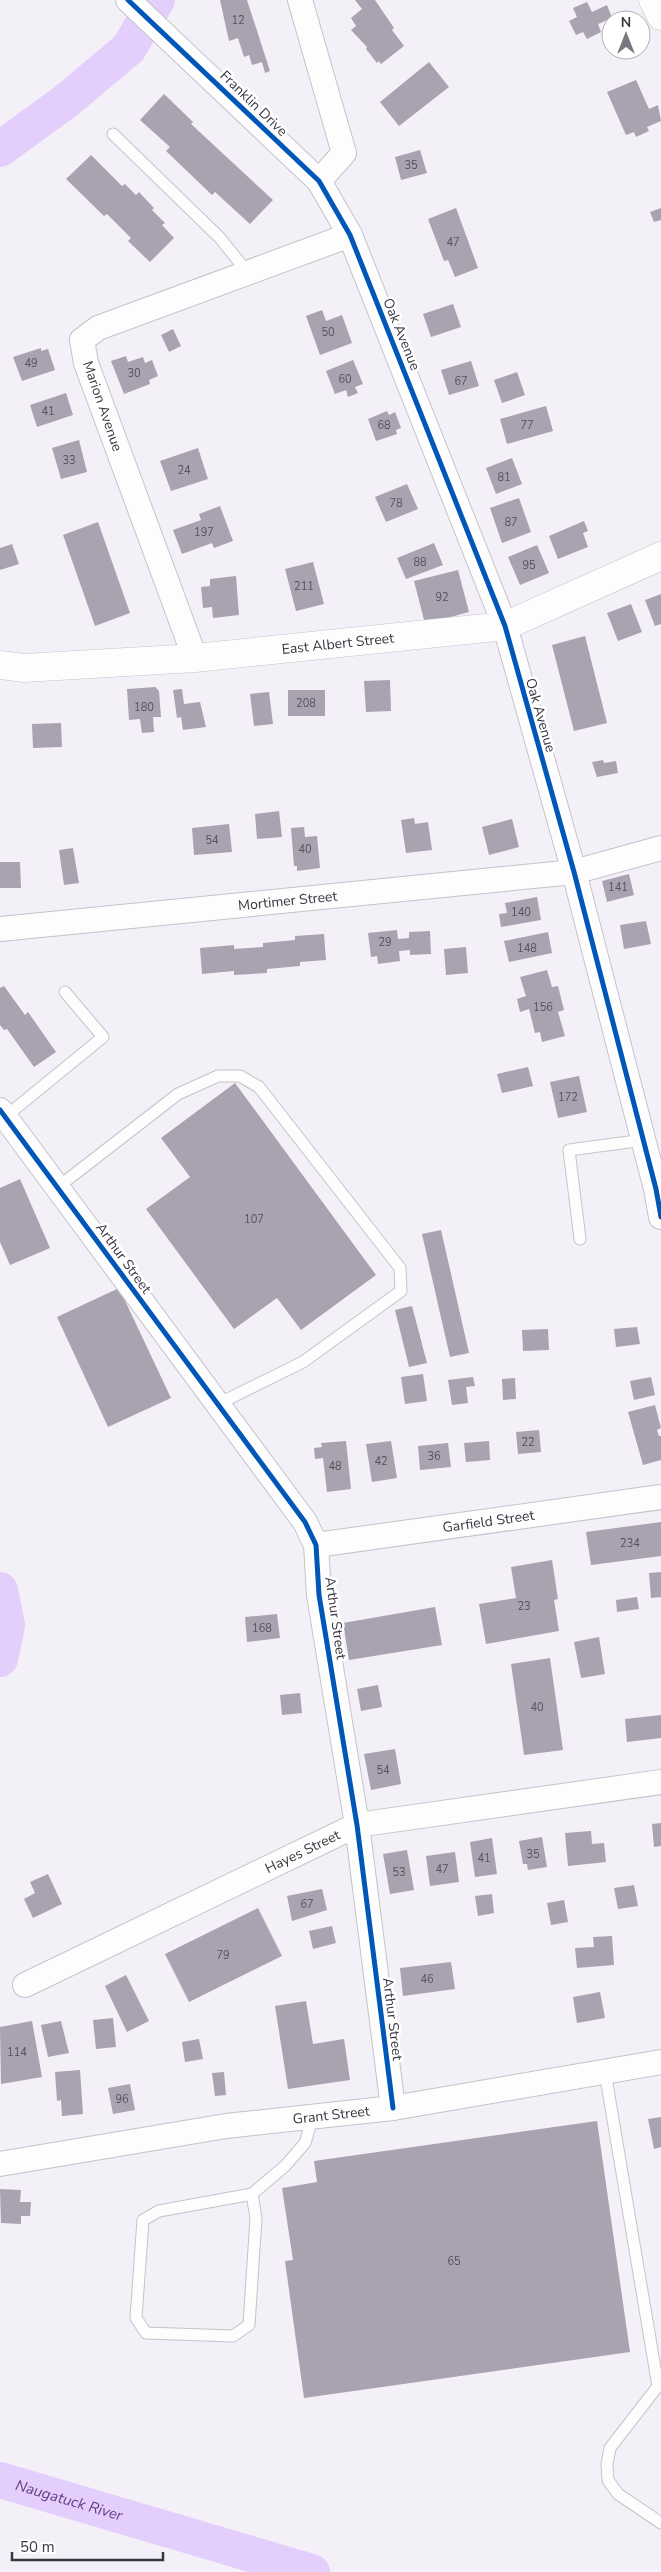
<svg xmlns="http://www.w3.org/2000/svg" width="661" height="2572" viewBox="0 0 661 2572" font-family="'Nunito Sans',sans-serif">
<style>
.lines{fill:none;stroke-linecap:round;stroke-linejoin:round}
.river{stroke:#e3cefc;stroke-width:36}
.building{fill:#a9a2b0}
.service-casing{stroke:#c6c2ca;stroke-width:13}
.minor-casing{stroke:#c6c2ca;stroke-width:26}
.secondary-casing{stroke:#c6c2ca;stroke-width:29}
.service{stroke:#fdfdfe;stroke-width:11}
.minor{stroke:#fdfdfe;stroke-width:24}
.secondary{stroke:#fdfdfe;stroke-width:28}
.cycleway-casing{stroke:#fff;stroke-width:8}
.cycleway{stroke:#0057b8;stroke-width:5}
.labels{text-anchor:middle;stroke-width:5;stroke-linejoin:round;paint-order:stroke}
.number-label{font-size:11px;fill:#56515c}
.street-label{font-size:14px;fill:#3a3640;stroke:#fff}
.water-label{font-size:15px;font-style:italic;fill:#603c84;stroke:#fff}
</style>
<rect width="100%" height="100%" fill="#f4f0f8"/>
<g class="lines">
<g class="river">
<path d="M0,149L66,101L129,48L157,0"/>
<path d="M0,1590L7,1625L0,1659"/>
<path id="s1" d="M0,2480L312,2572"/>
</g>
</g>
<path class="building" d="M220,0H247L270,71L265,73L262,62L252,65L249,55L244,57L238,38L229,41Z
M355,0H375L394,28L392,30L404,46L381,64L379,61L377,63L366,49L367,47L351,30L356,26L351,18L362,9Z
M587,2L592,12L607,5L612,18L598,24L601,32L587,39L583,32L576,35L569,21L577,17L573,8Z
M429,62L449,87L399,126L380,102Z
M636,80L649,109L658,105L661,121L647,127L649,131L636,137L634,132L626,135L607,92Z
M164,94L193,122L191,124L273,200L250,224L215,192L212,195L166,151L170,147L140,120Z
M420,150L427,173L401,180L395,157Z
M91,155L122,186L125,184L136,195L139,192L154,208L152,210L165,223L162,225L174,238L150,262L128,241L131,238L107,214L104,216L66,179Z
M456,208L478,268L455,277L448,260L444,261L428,219Z
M661,208V220L654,222L650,212Z
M453,304L461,327L431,337L423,314Z
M322,310L326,321L342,315L352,343L320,355L306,316Z
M173,329L181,346L169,352L161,335Z
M41,348V351L48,349L55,370L22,381L13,357Z
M126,356L128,362L143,357L145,363L152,360L158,376L149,380L150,384L124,394L111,361Z
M353,360L363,384L355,387L358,393L348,397L346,390L335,394L326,371Z
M471,361L479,386L449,395L441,370Z
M517,372L525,395L502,403L494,380Z
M66,393L73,415L37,427L30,405Z
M546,406L553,431L507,444L500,419Z
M387,411L389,415L395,412L401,428L396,430L397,434L376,441L368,419Z
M79,440L87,472L61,479L52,448Z
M198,448L208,479L171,491L160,461Z
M512,458L522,484L496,494L486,468Z
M407,484L418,509L386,522L375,497Z
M519,498L531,532L502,543L490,508Z
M220,506L233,541L214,548L212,543L182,554L173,530L201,520L199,514Z
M584,521L588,531L583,533L588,547L558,559L549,536Z
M98,522L130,613L95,626L63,535Z
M434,543L443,565L406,579L397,558Z
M12,544L19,564L0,570V548Z
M537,545L549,573L520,585L508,557Z
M313,562L324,604L296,611L285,569Z
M458,570L469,612L425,624L414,581Z
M236,576L239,615L213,618L212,607L203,608L201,587L210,586V579Z
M661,594V624L655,626L645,600Z
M631,604L642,632L618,641L607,613Z
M585,636L607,723L574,731L552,645Z
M390,680L391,711L366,712L364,681Z
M155,687L159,691L161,717H153L154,732L142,733L140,719L129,720L127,689Z
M182,689L184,704L200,702L206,727L183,730L181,717L177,718L173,690Z
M288,690H325V716H288Z
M269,692L273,724L254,726L250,694Z
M61,723L62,747L33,748L32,724Z
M603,760L604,763L616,761L618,773L597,777L592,762Z
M279,811L282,837L257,839L255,814Z
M414,818L415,824L428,822L432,850L406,853L401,820Z
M512,819L519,847L489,855L482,827Z
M229,824L232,852L194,855L192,828Z
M304,827L305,837L317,836L320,868L297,871V866H294L291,828Z
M73,848L79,883L64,885L59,850Z
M0,862H20L21,888H0Z
M629,874L634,895L607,902L602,881Z
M537,897L541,920L501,927L499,914L507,913L505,903Z
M646,921L651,944L624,949L620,925Z
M397,930L398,939L409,938V932L430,931L431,954L410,955V950L399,951L400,961L378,964L377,956L371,957L368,933Z
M548,932L552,953L509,962L504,941Z
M324,934L326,960L300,962V966L267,969V973L234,975V971L202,974L200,948L234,945V949L263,947V943L295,940V936Z
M466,947L468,973L446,975L444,949Z
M547,970L552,987L558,986L564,1010L558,1012L565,1036L542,1042L540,1032L535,1033L529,1009L520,1012L517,999L526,996L520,977Z
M4,986L25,1015L28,1012L56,1052L34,1067L7,1029L4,1030L0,1025V988Z
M528,1067L533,1086L502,1093L497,1074Z
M579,1076L587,1112L558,1118L550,1082Z
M235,1083L376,1275L301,1330L277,1298L234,1329L146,1209L190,1177L161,1138Z
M20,1179L50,1248L10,1265L0,1242V1188Z
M441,1230L469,1353L450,1357L422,1234Z
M119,1288L171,1398L108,1427L57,1317Z
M412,1306L427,1363L409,1367L395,1310Z
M637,1327L640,1344L616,1347L614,1329Z
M548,1329L549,1350L523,1351L522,1330Z
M423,1374L427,1401L405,1404L401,1377Z
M473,1377L475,1386L466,1387L468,1403L452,1405L448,1380Z
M651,1377L655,1395L634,1400L630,1381Z
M515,1378L516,1399L503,1400L502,1379Z
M655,1405L661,1428L657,1430L659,1436H661V1460L643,1465L628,1412Z
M539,1430L541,1452L518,1454L516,1432Z
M346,1441L351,1489L327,1492L323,1458L315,1459L314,1448L322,1447L321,1443Z
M391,1441L397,1478L372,1482L366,1444Z
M489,1441L490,1460L466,1462L464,1443Z
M448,1443L451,1467L420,1470L418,1446Z
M661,1522V1556L591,1565L586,1532Z
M552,1560L558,1599L554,1600L559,1631L486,1644L479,1604L516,1598L511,1567Z
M661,1572V1597L651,1598L649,1573Z
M637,1597L639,1609L617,1612L616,1600Z
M435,1607L442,1645L349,1660L343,1623Z
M277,1614L280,1638L247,1642L245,1617Z
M599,1637L605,1674L581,1678L574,1642Z
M550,1658L563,1750L524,1755L511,1664Z
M378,1685L382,1707L361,1711L357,1689Z
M300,1693L302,1713L282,1715L280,1695Z
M661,1715V1738L627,1742L625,1719Z
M395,1749L401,1784L371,1790L364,1754Z
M661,1823V1846L654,1847L652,1824Z
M591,1831L592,1844L604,1843L606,1862L568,1866L565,1833Z
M542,1837L547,1867L528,1870L527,1864H523L519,1841Z
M492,1838L497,1874L475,1877L470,1842Z
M407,1850L414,1890L390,1894L383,1854Z
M455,1852L459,1882L430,1886L426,1856Z
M48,1874L62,1904L33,1918L24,1899L35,1893L30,1882Z
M634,1885L638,1906L618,1909L614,1888Z
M322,1889L327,1910L292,1921L287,1896Z
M492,1894L494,1913L478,1916L475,1896Z
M564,1900L568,1922L551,1925L547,1903Z
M258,1908L282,1956L189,2002L165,1954Z
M332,1926L336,1943L313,1949L309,1931Z
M612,1936L614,1965L577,1968L575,1948L594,1947L593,1937Z
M451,1962L455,1989L403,1996L400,1968Z
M126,1975L149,2021L127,2032L105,1986Z
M600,1992L605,2018L577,2023L573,1997Z
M306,2001L313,2044L344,2039L350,2080L288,2089L275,2006Z
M113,2018L116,2047L96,2049L93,2020Z
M32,2021L42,2077L1,2084L0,2027Z
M61,2021L69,2053L48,2057L41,2025Z
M199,2039L203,2059L185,2062L182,2042Z
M80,2070L83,2114L62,2116L61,2100L57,2101L55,2072Z
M224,2072L226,2095L215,2096L212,2073Z
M130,2084L135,2110L113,2114L108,2088Z
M661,2117V2147L654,2149L648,2119Z
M597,2121L630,2352L304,2398L285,2261L293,2260L282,2188L317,2182L314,2161Z
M0,2189L21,2190L20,2202H31L30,2216H21V2224L1,2223Z"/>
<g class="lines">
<defs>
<path id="service" d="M113,134L220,238L248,273
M5,1117L103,1037L65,992
M58,1187L178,1094L218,1076H240L259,1087L400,1268L401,1291L303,1362L218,1404
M580,1239L569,1150L644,1140
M605,2072L658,2386H661
M252,2194L256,2218L249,2325L233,2336L146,2333L136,2318L143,2220L159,2211L252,2194L285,2166L305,2143L313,2116
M658,2386L610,2448L607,2464L608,2480L618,2494L661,2523"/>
<g id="minor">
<path d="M128,0L319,181L350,235L505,626L574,872L656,1189L661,1217"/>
<path d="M300,0L344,153L319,181"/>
<path d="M195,658L86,363L82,340L98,328L350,235"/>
<path id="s2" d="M0,929L574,872L661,848"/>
<path d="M0,1110L305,1522L316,1545L319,1595L357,1825L393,2108"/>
<path id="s3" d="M316,1545L661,1497"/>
<path id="s4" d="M25,1985L357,1825L661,1782"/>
<path id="s5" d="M0,2164L226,2126L393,2108L661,2062"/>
</g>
<g id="secondary">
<path d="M653,0L661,16"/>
<path id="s6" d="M0,665L24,668L195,658L505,626L661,556"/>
</g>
</defs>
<use href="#service" class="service-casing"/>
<use href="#minor" class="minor-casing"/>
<use href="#secondary" class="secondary-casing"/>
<use href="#service" class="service"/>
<use href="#minor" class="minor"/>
<use href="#secondary" class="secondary"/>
<defs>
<path id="cycleway" d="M128,0L319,181L350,235L505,626L574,872L656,1189L661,1217
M0,1110L305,1522L316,1545L319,1595L357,1825L393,2108"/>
</defs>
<use href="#cycleway" class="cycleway-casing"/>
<use href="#cycleway" class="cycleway"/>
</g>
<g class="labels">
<g class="number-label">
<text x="238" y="24">12</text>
<text x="411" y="169">35</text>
<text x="453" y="246">47</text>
<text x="328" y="336">50</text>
<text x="31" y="367">49</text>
<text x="134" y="377">30</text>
<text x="345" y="383">60</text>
<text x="461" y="385">67</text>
<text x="48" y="415">41</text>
<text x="384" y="429">68</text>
<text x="527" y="429">77</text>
<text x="69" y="464">33</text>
<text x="184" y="474">24</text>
<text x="504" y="481">81</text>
<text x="396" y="507">78</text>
<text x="511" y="526">87</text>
<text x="204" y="536">197</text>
<text x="420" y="566">88</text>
<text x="529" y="569">95</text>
<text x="304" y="590">211</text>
<text x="442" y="601">92</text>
<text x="306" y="707">208</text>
<text x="144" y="711">180</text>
<text x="212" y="844">54</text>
<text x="305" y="853">40</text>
<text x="618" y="891">141</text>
<text x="521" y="916">140</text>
<text x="385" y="946">29</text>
<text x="527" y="952">148</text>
<text x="543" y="1011">156</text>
<text x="568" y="1101">172</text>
<text x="254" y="1223">107</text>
<text x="528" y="1446">22</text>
<text x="434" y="1460">36</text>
<text x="381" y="1465">42</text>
<text x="335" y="1470">48</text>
<text x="630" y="1547">234</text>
<text x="524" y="1610">23</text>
<text x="262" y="1632">168</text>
<text x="537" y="1711">40</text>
<text x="383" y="1774">54</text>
<text x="533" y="1858">35</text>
<text x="484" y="1862">41</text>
<text x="442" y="1873">47</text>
<text x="399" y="1876">53</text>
<text x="307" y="1908">67</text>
<text x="223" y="1959">79</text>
<text x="427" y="1983">46</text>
<text x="17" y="2056">114</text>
<text x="122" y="2103">96</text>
<text x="454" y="2265">65</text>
</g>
<g class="street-label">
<text transform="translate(254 103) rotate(44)" y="5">Franklin Drive</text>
<text transform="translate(402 334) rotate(68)" y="5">Oak Avenue</text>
<text transform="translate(103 406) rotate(71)" y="5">Marion Avenue</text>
<text dy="5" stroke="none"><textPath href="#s6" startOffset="339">East Albert Street</textPath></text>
<text transform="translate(541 715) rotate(74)" y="5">Oak Avenue</text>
<text dy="5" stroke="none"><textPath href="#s2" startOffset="289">Mortimer Street</textPath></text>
<text transform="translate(124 1258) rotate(54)" y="5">Arthur Street</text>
<text dy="5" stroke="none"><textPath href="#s3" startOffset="174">Garfield Street</textPath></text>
<text transform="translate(336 1618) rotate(82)" y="5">Arthur Street</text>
<text dy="5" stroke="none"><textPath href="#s4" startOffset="308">Hayes Street</textPath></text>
<text transform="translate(393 2019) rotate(83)" y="5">Arthur Street</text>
<text dy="5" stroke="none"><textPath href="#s5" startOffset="335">Grant Street</textPath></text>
</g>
<g class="water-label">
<text dy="5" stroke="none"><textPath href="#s1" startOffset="72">Naugatuck River</textPath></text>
</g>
</g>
<g transform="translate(626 35)"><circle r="24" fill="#ffffff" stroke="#b0afb3"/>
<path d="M0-4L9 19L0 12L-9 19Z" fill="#7b7780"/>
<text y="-8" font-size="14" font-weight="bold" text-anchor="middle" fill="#3a3640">N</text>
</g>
<path d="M12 2552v8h151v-8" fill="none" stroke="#3a3640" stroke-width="2.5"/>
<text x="20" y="2552" font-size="15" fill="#3a3640" stroke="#ffffff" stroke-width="4" paint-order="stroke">50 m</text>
</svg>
